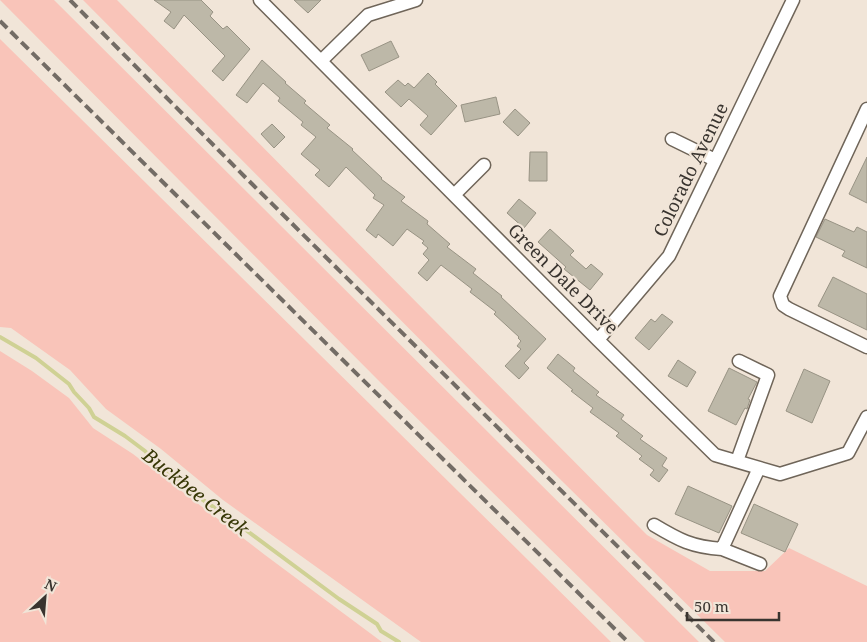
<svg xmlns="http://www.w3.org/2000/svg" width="867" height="642" viewBox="0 0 867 642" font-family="'Noto Serif',serif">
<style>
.green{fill:#f9c4b9}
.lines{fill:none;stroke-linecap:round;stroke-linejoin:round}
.stream{stroke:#cfd194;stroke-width:4}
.building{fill:#bdb8a8;stroke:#989384}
.minor-casing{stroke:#6f6559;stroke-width:15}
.minor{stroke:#fff;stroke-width:12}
.rail{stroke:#736c65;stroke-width:4;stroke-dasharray:10 5;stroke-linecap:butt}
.labels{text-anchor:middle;stroke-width:4.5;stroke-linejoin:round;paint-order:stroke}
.street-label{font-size:18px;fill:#39342f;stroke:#f1e5d8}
.water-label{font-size:19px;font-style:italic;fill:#373706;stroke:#f1e5d8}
</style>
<rect width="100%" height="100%" fill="#f1e5d8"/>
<path class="green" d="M0,0H54L699,642H645L381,383Z
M83,0H117L647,535L710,571H765L789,548L867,586V642H725L479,399Z
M0,39L611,642H421L223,500L161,449L106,409L70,370L11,328L0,327Z
M0,351L32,371L69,398L93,428L133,454L265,555L382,642H0Z"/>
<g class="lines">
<path class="stream" d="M0,337L36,358L69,384L74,392L89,408L94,417L125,436L145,451L154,461L170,473L185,486L196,491L200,498L227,516L339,599L377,624L381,631L399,642"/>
</g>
<path class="building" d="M154,0H201L213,12L210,16L223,29L227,26L250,49L223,81L212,71L225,56L184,15L174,29L164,21L171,12Z
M294,0H321L308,13Z
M391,41L399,57L369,71L361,55Z
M262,60L286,82L285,83L306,101L304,103L330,125L327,128L353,149L352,150L382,178L381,179L405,197L401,201L428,221L427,224L450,244L447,247L476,269L473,273L502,296L501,297L546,339L524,363L529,368L519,379L505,366L521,349L517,346L521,341L518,338L519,337L494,314L496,312L470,292L472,289L441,265L427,281L418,273L429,260L423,254L428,248L422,243L424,241L407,229L393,246L378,234L376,238L366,230L384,205L373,198L375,195L346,167L329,187L315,175L320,170L301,154L316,137L301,125L303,122L278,101L280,98L263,83L247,103L236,95Z
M428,73L437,82L435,84L457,106L431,135L420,125L428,116L409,99L401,107L385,92L398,80L405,86L408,83L414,88Z
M496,97L500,114L465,122L461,105Z
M515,109L530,123L518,136L503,122Z
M272,124L285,137L274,148L261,134Z
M530,152H547V181H529Z
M867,157V203L849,194Z
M519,199L536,213L524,228L507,213Z
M825,219L854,232L857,227L867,232V268L842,256L845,251L816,237Z
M550,229L574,251L570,255L586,269L591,264L603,274L590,290L564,269L566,267L538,242Z
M833,277L867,294V330L818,306Z
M662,314L673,322L649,350L635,338L651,319L655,322Z
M558,354L575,368L573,371L599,392L596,395L624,415L621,419L643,436L640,439L667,458L662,466L668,470L659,482L650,475L654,470L639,459L642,456L616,436L619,433L590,412L593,408L571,391L573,390L547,368Z
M678,360L696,372L687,387L668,376Z
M729,368L757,382L748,399L750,400L747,409L745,408L736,425L708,411Z
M804,369L830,381L812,423L786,411Z
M688,486L732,506L719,533L675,514Z
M754,504L798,524L785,552L741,533Z"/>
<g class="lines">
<defs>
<path id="minor" d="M260,0L598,340L715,455L780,474L848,453L867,417
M321,61L368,15L416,0
M867,109L780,296L783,305L789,309L867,347
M672,139L715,160
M454,195L484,165
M598,340L669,256L793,0
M737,461L768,375L739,361
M654,525C679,540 692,547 722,549L759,468
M722,549L760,564"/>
</defs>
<use href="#minor" class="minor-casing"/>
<use href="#minor" class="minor"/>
<path class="rail" d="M70,0L245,177L714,642
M0,21L628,642"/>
</g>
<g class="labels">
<g class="street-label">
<text transform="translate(691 170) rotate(-64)" y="6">Colorado Avenue</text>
<text transform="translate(563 279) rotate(45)" y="6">Green Dale Drive</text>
</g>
<g class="water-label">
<text transform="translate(196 492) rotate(38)" y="7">Buckbee Creek</text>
</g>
</g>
<g transform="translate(45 597) rotate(26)" stroke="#f1e5d8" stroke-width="4" paint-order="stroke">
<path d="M0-4L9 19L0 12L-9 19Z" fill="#39342f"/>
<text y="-8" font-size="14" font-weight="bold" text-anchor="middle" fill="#39342f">N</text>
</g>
<path d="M687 612v8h92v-8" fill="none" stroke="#39342f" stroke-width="2.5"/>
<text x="694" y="612" font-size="15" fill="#39342f" stroke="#f1e5d8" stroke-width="4" paint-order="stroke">50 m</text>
</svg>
